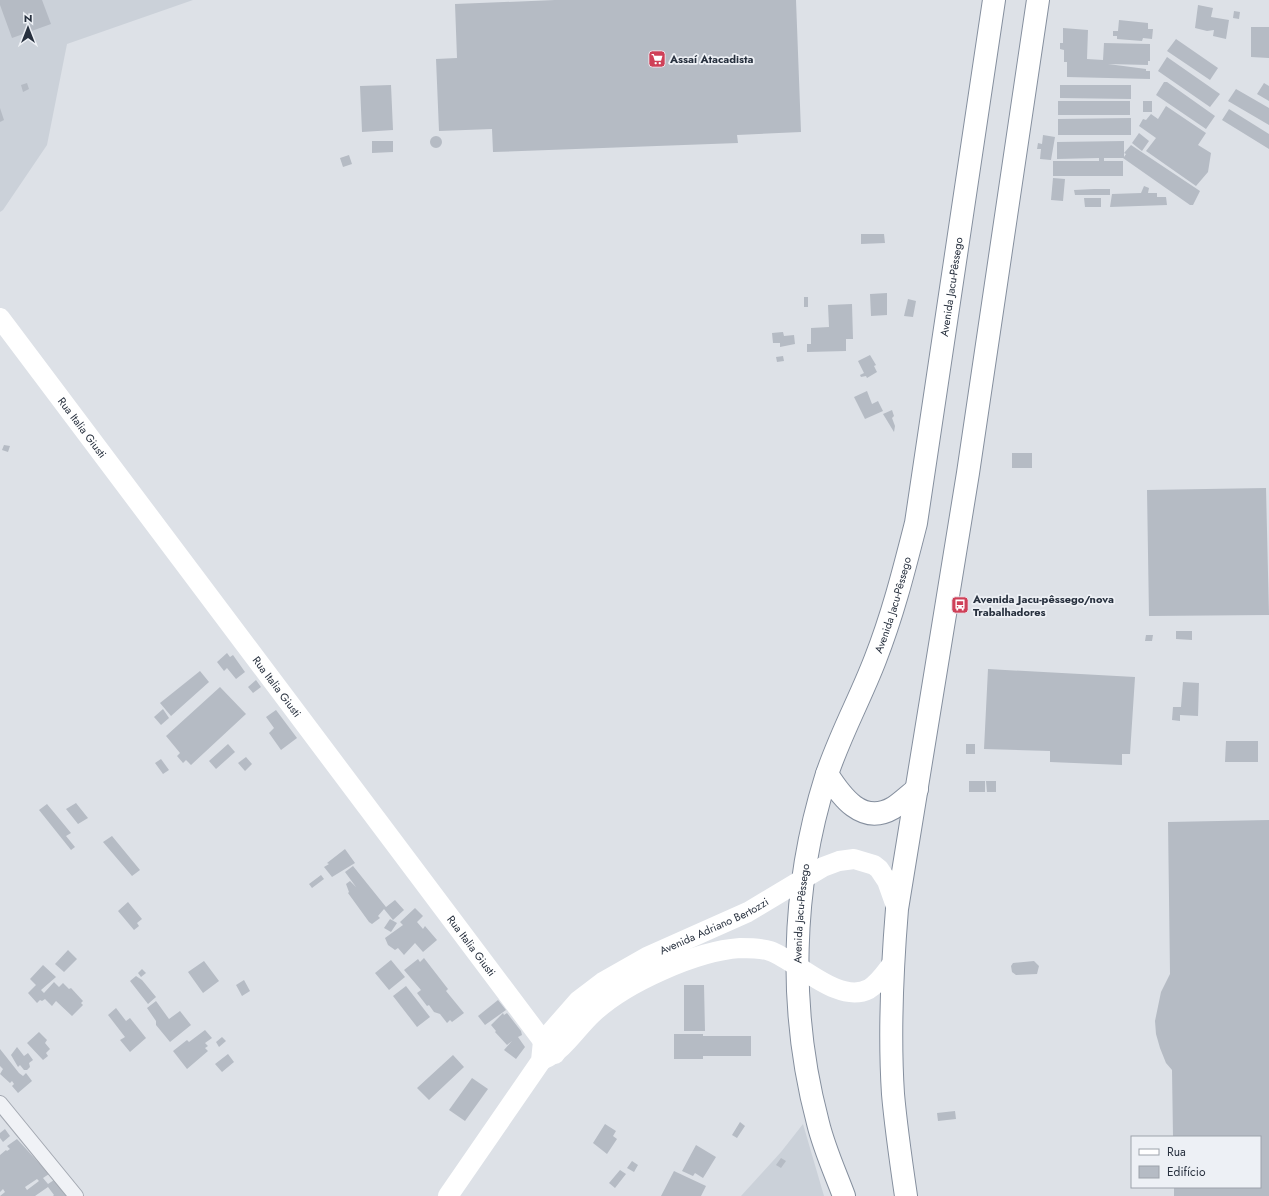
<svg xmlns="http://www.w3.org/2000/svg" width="1269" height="1196" viewBox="0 0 1269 1196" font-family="Jost,sans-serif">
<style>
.built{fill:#cbd1d9}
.building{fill:#b5bbc4;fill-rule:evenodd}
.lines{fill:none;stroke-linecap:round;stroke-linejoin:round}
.street-casing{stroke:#a3a8b1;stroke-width:16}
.highway-casing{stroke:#858f9e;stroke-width:24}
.street{stroke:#f0f2f6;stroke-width:14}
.secondary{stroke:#fff;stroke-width:20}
.highway{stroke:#fff;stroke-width:22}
.labels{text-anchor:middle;stroke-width:3.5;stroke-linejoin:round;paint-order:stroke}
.poi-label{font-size:11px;font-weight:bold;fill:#27303e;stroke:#edf0f5;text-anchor:start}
.street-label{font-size:11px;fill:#27303e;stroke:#edf0f5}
</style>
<rect width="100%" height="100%" fill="#dde1e7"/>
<path class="built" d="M0,0H193L67,44L47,145L3,210L0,212Z
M803,1124L824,1196H741L781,1152Z"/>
<path class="building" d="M0,0H42L51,24L12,38L0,5Z
M555,0H796L801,132L737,135L738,143L493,152L492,129L439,131L436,59L457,58L455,4Z
M1198,5L1213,8L1211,17L1229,20L1226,39L1213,36L1214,30L1207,31L1195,28Z
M1234,11L1240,12L1239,19L1233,18Z
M1119,20L1148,23V29H1153L1152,39L1143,38L1142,41L1117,39V36H1113V31H1118Z
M1251,27H1269V58L1251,57Z
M1063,28L1088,30L1087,59L1103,60L1104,43L1150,44V61H1148V65L1108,64L1146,69V71H1150V79L1067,77V62H1064V50L1060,49V43H1063Z
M1176,39L1218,68L1210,80L1167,51Z
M1167,57L1220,94L1210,107L1158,71Z
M1164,82H1167L1215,116L1206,129L1156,95Z
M27,83L29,89L23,92L21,85Z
M1264,83L1269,86V101L1257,94Z
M391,85L393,130L362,132L360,86Z
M1060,85H1131V99L1060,98Z
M1236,89L1269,108V125L1228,101Z
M1058,101H1130V115H1058Z
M1143,101H1152V112H1143Z
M1166,106L1206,133L1198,145L1211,153L1208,172L1196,186L1146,151L1156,138L1139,126L1143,119L1146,120L1151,114L1158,119Z
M0,108L4,120L0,122Z
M1229,109L1269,134V149L1222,120Z
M1131,118V135H1058V119Z
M1139,133L1149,141L1142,151L1132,143Z
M1043,135L1055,137L1051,160L1040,159L1041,149H1037L1038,143L1042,144Z
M430 142a6 6 0 1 1 12 0a6 6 0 1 1-12 0Z
M372,141H393V152L372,153Z
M1124,141V157L1126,154L1124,153L1131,145L1200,191L1193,205H1190L1123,158H1104V161H1123V176H1053V161H1099V158L1057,159V142Z
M349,155L352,164L343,167L340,158Z
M1053,178L1065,179L1063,201L1051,200Z
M1144,186L1149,188L1148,193H1157V197H1166L1167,205L1110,207L1112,194L1141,193Z
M1094,189H1110V195H1075L1074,190Z
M1084,198H1101V207H1085Z
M861,234H884L885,243L861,244Z
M887,293V315L871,316L870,294Z
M804,297H808V307H804Z
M908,299L916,301L913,317L904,316Z
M852,304L853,339H846V351L807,352V344H811V328L829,327L828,305Z
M783,332L784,336L794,335L795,344L780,347V343H773L772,333Z
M870,355L876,365L874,366L877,372L867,378L866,376L861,377L860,375L864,373L858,361Z
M783,356L784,361L777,362L776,357Z
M867,391L872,404L878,401L883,411L865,419L854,397Z
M892,410L894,416L892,418L895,426L894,432L883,414Z
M4,445L10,446L8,452L2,450Z
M1012,453H1032V468H1012Z
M1266,488L1269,615L1149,616L1147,490Z
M1176,631H1192V640L1176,639Z
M1146,635H1153L1152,641H1145Z
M227,653L230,657L233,655L245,672L236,679L227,668L224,671L217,662Z
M988,669L1135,677L1130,754H1122V765L1050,762V751L984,749Z
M200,671L209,682L171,716L160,703Z
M256,680L261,687L253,693L248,687Z
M1183,682L1199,683L1198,716L1180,715V721L1172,720L1173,707H1181Z
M220,687L246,714L191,765L186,760L183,763L177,756L180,753L166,736Z
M163,709L169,718L161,725L154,717Z
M276,710L297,738L281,750L269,733L274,728L266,717Z
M1226,741H1258V762H1225Z
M228,744L235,752L216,769L209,761Z
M966,744H975V754H966Z
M246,757L252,764L245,771L238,763Z
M161,759L169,770L163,774L155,763Z
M969,781H985V792H969Z
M986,781H996V792H987Z
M76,803L88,818L78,824L66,809Z
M47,804L71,833L66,836L75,847L71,850L39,810Z
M1269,820V1196H1174V1187H1260V1137H1173L1172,1070L1166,1063L1160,1048L1156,1034L1155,1021L1161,992L1170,974L1168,822Z
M112,836L140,870L132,876L103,842Z
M345,849L355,863L332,877L324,867L329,864L327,863Z
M353,866L386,907L395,900L404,910L393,920L384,909L378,916L380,918L372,924L369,922L348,893L349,892L346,884L350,881L356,887L345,872Z
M321,875L324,879L312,888L309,884Z
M128,902L142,919L137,923L139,926L134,930L118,911Z
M415,908L423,916L417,922L423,929L425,926L437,940L423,952L415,943L404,955L398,948L395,950L388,945L385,938L403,925L400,922Z
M390,919L397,923L391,932L384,928Z
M68,950L77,959L64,972L55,964Z
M424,958L448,989L446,991L464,1013L452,1022L450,1020L447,1023L440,1014L434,1012L429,1005L427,1006L417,993L421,990L404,970L418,959L420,962Z
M391,960L405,977L389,990L375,973Z
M204,961L219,981L203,993L188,972Z
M1034,961L1039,966L1037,974L1016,975L1012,972L1011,966L1013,963Z
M43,965L56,977L41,990L44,993L54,982L59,987L63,983L69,989L71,988L83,1001L81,1003L83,1005L72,1016L56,1001L52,1006L45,999L42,1001L40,1000L37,1003L28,993L36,985L30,979Z
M142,969L146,973L141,977L138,973Z
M136,976L142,980L156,997L148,1004L130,981Z
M244,980L250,991L242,996L236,985Z
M684,985H704L705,1031H684Z
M406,986L430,1017L417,1027L393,996Z
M498,1000L506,1010L485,1025L478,1016Z
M156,1001L169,1019L180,1011L191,1025L170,1042L156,1025V1021L147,1008Z
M116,1008L126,1021L130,1018L146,1038L130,1052L120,1040L125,1037L108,1015Z
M503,1013L504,1015L507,1013L521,1031L522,1035L518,1037L525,1047L516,1059L504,1050L512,1041L507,1045L495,1032L496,1031L491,1025Z
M205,1030L212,1038L205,1043L208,1046L205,1048L208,1051L187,1069L173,1051L187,1040L189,1042Z
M39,1032L47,1040L45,1043L50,1049L46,1053L48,1056L43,1060L27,1043Z
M674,1034H703V1036H751V1056H703V1059H674Z
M222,1037L226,1041L219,1047L216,1042Z
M17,1047L24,1056L28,1053L33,1060L29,1063L30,1067L27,1070H24L20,1065L18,1067L11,1055Z
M0,1049L19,1073L23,1076L26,1073L32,1081L18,1093L12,1086L14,1084L12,1081L10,1083L0,1074L3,1069L0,1066Z
M228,1054L234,1062L222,1072L215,1064Z
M453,1055L464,1067L429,1100L417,1088Z
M472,1078L488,1089L465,1121L449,1110Z
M955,1111L956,1119L938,1121L937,1113Z
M740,1122L745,1126L737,1138L732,1135Z
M605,1124L616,1131L613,1136L617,1139L607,1154L593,1143Z
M5,1129L10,1136L3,1142L0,1138V1133Z
M17,1139L49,1174L43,1178L48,1184L54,1180L67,1196H53L54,1195L48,1187L35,1196H0L5,1192L3,1189L0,1192V1155L6,1150L7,1151L10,1149L7,1146ZM37,1179L39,1181L27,1190L25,1187Z
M696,1145L716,1157L703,1178L695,1173L693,1176L682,1171Z
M781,1158L786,1161L781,1168L776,1165Z
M632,1161L638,1165L634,1172L627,1168Z
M620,1170L626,1174L615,1188L609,1183Z
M674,1171L706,1186L701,1196H661Z"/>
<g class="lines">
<defs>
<path id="street" d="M0,1103L76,1196"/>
<g id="highway">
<path d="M827,774C841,796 862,826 893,808C901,803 909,795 917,789"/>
<path id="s3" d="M844,1196C835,1172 824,1148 818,1123C788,1010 791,888 826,777C839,737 860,699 875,660C893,614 904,570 916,523L994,0"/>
<path d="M906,1196C901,1162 896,1128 893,1094C889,1032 892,970 897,909L968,473L1038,0"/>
</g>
</defs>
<use href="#street" class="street-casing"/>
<use href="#highway" class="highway-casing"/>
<use href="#street" class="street"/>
<g class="secondary">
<path id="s1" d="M0,318L543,1041L555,1054"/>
<path d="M544,1059C564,1050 576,1029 592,1014C624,983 696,951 740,948C750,948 761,948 770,951C798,961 838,1005 869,989C879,983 886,972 893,963"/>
<path id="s2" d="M448,1196L541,1061L543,1041L578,1001L603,982L647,957L748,912L823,867L839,861L854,859L874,865L879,869L887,881L897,909"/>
</g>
<use href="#highway" class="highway"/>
</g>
<defs>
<symbol id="supermarket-square" viewBox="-11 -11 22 22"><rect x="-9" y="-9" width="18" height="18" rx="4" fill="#cf4058" stroke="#edf0f5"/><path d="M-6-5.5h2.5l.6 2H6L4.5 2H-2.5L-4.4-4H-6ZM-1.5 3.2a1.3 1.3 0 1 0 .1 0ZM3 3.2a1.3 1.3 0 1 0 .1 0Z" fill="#fff"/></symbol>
<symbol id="bus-square" viewBox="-11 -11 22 22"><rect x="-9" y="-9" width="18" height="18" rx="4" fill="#cf4058" stroke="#edf0f5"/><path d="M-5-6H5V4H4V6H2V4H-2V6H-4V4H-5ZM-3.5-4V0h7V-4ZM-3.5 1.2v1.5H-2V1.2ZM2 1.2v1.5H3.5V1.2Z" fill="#fff"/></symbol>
</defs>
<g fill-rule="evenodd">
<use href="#supermarket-square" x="647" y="49" width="20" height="20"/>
<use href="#bus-square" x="950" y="595" width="20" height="20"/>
</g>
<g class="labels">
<g class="poi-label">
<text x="670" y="63">Assaí Atacadista</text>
<text x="973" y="603">Avenida Jacu-pêssego/nova<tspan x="973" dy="13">Trabalhadores</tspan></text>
</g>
<g class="street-label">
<text dy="4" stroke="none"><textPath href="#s3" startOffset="937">Avenida Jacu-Pêssego</textPath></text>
<text dy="4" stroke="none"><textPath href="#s1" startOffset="137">Rua Italia Giusti</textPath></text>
<text dy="4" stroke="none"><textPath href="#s3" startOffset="613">Avenida Jacu-Pêssego</textPath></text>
<text dy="4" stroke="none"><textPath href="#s1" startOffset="461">Rua Italia Giusti</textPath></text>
<text dy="4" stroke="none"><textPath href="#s3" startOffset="289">Avenida Jacu-Pêssego</textPath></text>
<text dy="4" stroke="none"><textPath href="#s2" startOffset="393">Avenida Adriano Bertozzi</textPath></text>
<text dy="4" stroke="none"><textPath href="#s1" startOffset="785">Rua Italia Giusti</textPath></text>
</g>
</g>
<rect x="1131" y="1136" width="130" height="52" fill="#edf0f5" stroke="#9ea3ac"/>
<rect x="1139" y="1149" width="20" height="6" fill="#ffffff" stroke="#9ea3ac"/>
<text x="1167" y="1156" font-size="12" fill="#27303e">Rua</text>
<rect x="1139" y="1166" width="20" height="12" fill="#b5bbc4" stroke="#9ea3ac"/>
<text x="1167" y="1176" font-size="12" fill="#27303e">Edifício</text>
<g transform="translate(28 28)" stroke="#edf0f5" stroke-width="3" paint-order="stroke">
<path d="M0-3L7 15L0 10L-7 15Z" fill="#27303e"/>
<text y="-6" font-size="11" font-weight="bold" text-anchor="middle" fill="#27303e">N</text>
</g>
</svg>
